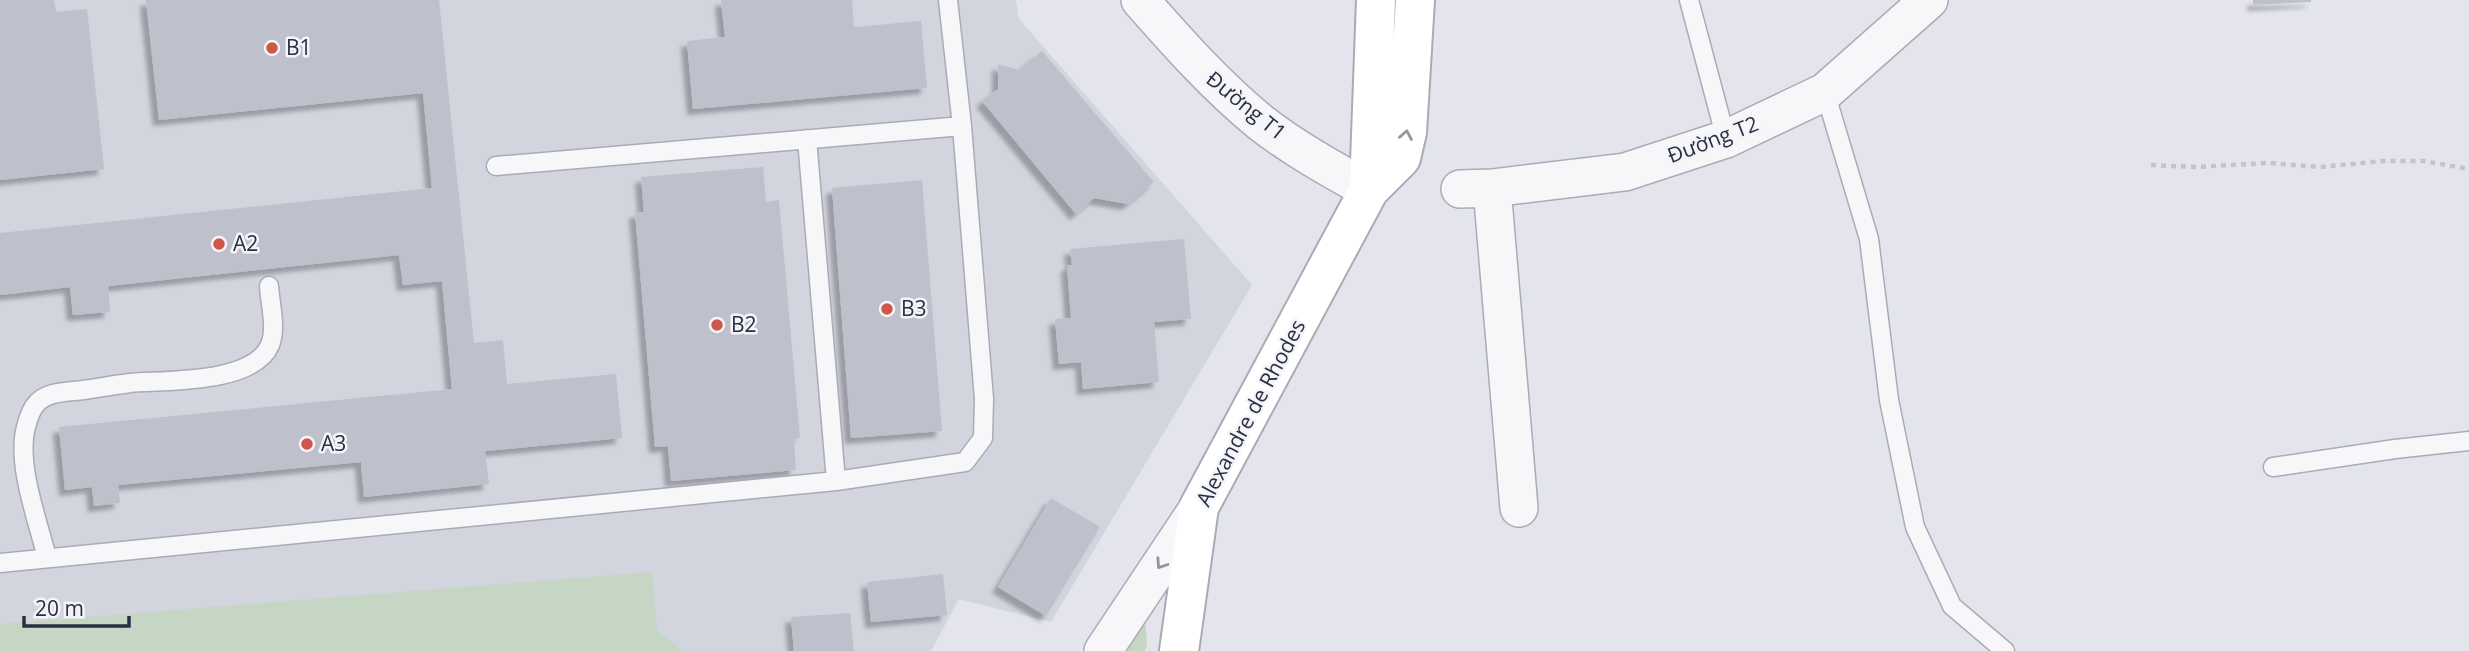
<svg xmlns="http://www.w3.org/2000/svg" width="2469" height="651" viewBox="0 0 2469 651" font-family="'Open Sans',sans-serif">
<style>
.built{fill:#d2d4de}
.green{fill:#c6d6c5}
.building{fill:#bec0cc;filter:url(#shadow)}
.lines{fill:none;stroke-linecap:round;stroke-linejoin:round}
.lane-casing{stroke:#a9abb7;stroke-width:21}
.street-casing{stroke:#a9abb7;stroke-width:40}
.secondary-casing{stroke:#a9abb7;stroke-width:42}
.path{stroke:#c2c3cb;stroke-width:4.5;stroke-dasharray:5 5;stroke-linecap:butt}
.lane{stroke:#f7f7fa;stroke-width:18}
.street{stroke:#f7f7fa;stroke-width:37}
.secondary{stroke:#fff;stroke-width:38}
.oneway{stroke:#9597a2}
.oneway2{stroke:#9193a0}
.poi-dot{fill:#cf564b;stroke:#f4f5f9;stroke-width:2.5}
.labels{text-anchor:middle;stroke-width:5;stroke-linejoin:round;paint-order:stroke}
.poi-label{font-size:21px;fill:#2b2f45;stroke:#f4f5f9;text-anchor:start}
.street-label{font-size:21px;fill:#2b2f45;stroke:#f4f5f9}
</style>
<defs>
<filter id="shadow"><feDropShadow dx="-6" dy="6" stdDeviation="2" flood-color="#0004"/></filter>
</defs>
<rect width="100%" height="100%" fill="#e4e5ec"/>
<path class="built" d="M0,0H1016L1019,19L1252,285L1051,622L959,599L931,651H0Z"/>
<path class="green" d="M652,572L657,630L683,651H0V624Z
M1145,616L1147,644L1145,651H1120Z"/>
<path class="building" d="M0,0H54L56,12L87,9L104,169L0,180Z
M146,0H439L474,343L503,340L507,384L616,374L622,438L485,451L489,484L364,497L361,462L118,485L120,503L94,506L92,487L65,490L59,427L452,389L442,281L403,285L399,255L108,286L110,312L73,315L70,287L0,295V233L432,188L423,93L159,120Z
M721,0H852L854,27L921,21L927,88L693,109L687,41L725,37Z
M2253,0H2311V2L2253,5Z
M1042,51L1154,182L1128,204L1094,198L1076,214L982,101L998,89V64L1019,70Z
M763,167L766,202L779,200L800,438L794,439L796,470L671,481L668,446L655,447L635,212H644L641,177Z
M922,180L942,431L851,438L832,188Z
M1184,239L1191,319L1154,322L1159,382L1083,389L1081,362L1059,364L1055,319L1071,318L1067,265H1072L1070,249Z
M1051,498L1100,527L1046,616L998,587Z
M943,574L947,615L871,622L867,582Z
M850,613L854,651H794L791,617Z"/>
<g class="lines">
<defs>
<path id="lane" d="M1689,0L1726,139
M1825,92L1869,239L1889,400L1915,527L1952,606L2005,651
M807,139L836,481
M496,166L962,126
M2273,467L2395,449L2469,441
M47,558C38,521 16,464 26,427C28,419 32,408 37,403C48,391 68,392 83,390C98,388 114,385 130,383C166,380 253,384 270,345C277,328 270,304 269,286
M0,563L836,481L965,462L983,438L984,399L962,126L948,0"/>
<path id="street" d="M1140,0C1178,43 1215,85 1260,122C1293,148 1333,170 1369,190
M1492,188L1519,508
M1460,189L1492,188L1625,172L1726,139L1825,92L1929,0
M1103,651L1199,507"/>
<path id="secondary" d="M1369,190L1376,0
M1179,651L1199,507L1369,190L1401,158L1407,132L1415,0"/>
</defs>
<use href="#lane" class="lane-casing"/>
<use href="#street" class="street-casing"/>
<use href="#secondary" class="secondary-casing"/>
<path class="path" d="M2151,165L2195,167L2268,163L2320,167L2384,161H2424L2469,169"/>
<use href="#lane" class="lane"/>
<use href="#street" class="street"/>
<use href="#secondary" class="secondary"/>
</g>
<defs><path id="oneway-chevron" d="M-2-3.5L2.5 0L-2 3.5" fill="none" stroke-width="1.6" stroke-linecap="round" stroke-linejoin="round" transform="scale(1.75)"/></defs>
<use class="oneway" href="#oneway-chevron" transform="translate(1406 135) rotate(-80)"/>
<use class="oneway2" href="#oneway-chevron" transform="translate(1161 564) rotate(124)"/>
<g class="poi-dot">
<circle cx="272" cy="48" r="7"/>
<circle cx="219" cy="244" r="7"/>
<circle cx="887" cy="309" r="7"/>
<circle cx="717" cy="325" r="7"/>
<circle cx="307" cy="444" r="7"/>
</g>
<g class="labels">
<g class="poi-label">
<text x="286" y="55">B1</text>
<text x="233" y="251">A2</text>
<text x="901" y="316">B3</text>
<text x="731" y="332">B2</text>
<text x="321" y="451">A3</text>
</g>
<g class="street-label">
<text transform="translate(1246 106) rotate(39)" y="7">Đường T1</text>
<text transform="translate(1713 140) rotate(-21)" y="7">Đường T2</text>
<text transform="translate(1251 413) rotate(-62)" y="7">Alexandre de Rhodes</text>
</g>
</g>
<path d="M24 616v10h105v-10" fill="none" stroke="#2b2f45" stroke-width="3.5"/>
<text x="35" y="616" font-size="21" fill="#2b2f45" stroke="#f4f5f9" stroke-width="5" paint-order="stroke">20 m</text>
</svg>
